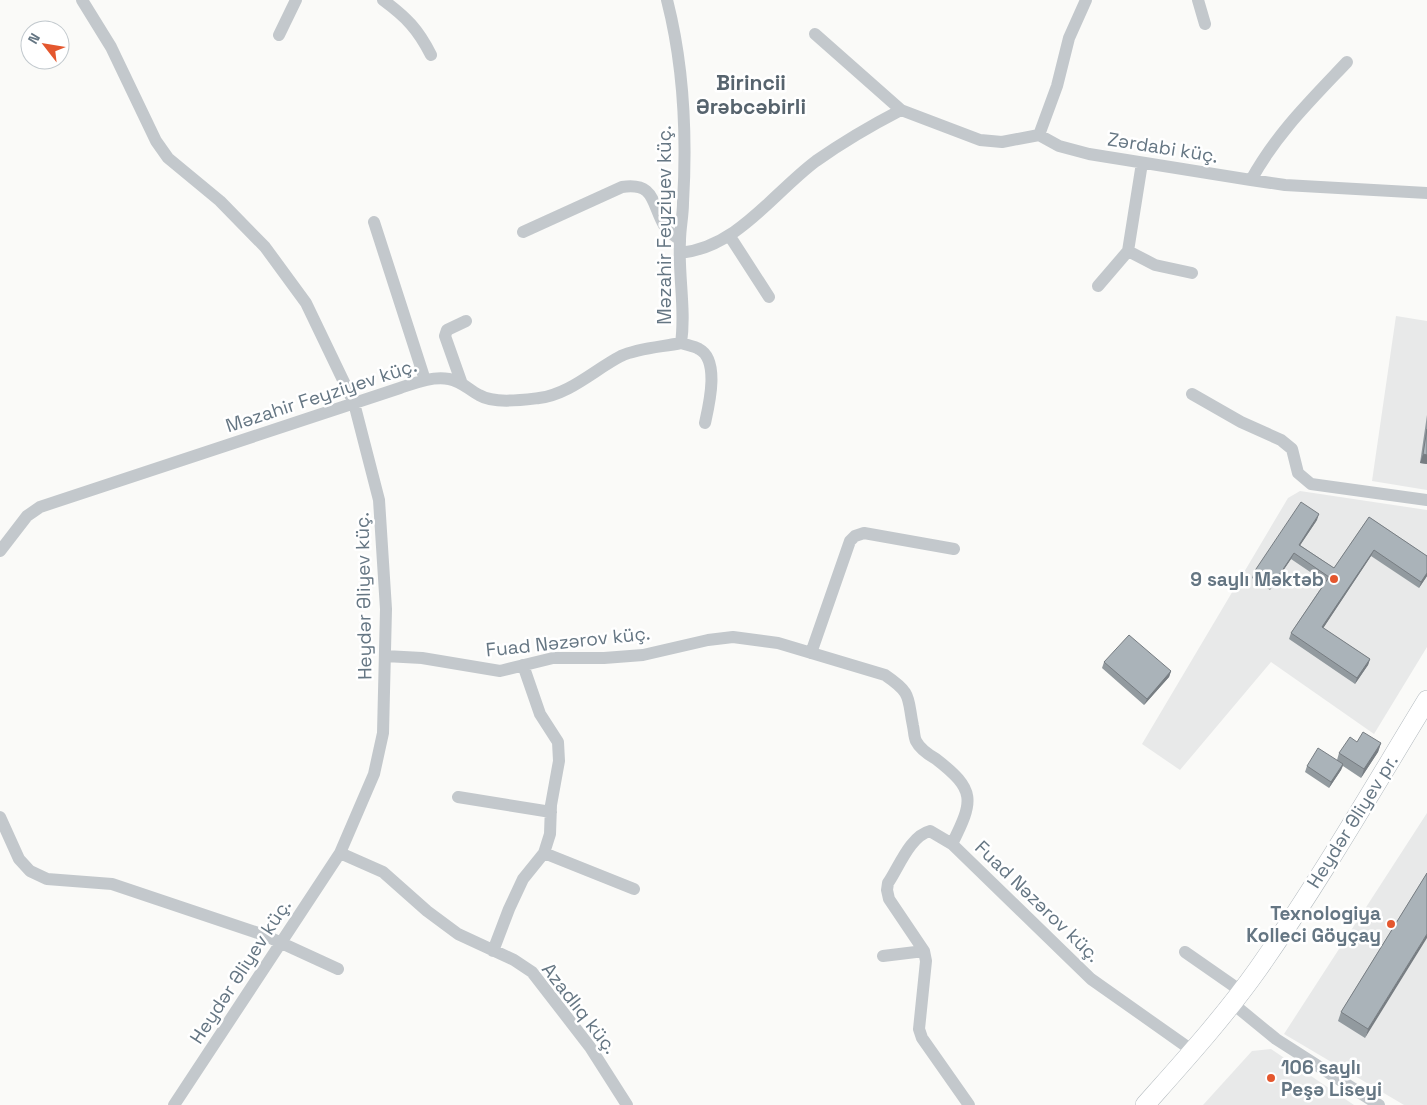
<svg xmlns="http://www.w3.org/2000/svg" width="1427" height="1105" viewBox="0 0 1427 1105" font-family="'Space Grotesk',sans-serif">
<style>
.built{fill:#e8e9e9}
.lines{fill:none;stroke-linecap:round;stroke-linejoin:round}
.secondary-casing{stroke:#b3babf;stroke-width:20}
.street{stroke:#c3c8cc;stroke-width:12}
.secondary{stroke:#fff;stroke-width:19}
.wall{fill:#929a9f}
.shaded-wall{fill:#777d82}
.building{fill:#aab3b9;stroke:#777d82}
.poi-dot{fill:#e4572e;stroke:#fff;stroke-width:2}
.labels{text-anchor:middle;stroke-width:5;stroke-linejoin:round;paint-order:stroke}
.street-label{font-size:19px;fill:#657683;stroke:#fff}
.poi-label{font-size:19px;font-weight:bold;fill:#657683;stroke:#fff;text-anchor:end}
.quarter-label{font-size:21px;font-weight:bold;fill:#57646e;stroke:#fff}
</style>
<rect width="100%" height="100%" fill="#fafaf8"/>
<path class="built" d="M1396,316L1427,321V490L1372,481Z
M1300,491L1427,510V647L1374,734L1271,662L1180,770L1142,744L1288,498Z
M1427,813V1105H1404L1284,1034Z
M1271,1049L1354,1105H1203L1252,1051Z"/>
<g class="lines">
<defs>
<path id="secondary" d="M1145,1105C1184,1061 1224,1017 1258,969C1319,882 1372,790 1427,700"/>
</defs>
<use href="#secondary" class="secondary-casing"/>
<path class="street" d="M82,0L111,47L156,141L168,158L220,201L265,247L306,303L354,403L379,500L386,609L383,733L374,774L340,853L174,1105
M383,0C406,17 418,29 431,55
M1086,0L1069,38L1057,86L1039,135L1059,146L1089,154L1251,180L1285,185L1427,193
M1198,0L1205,24
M815,34L901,110
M279,35L296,0
M1251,180C1277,133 1310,101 1347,62
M374,222L425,380
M523,232L622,187C656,182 651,204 665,227C668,232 675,236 680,240
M729,235L769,297
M1128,251L1155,265L1192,273
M680,253C738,247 772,194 816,161C843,142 872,125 901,110L980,140L1002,142L1039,135
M1098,286L1128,251L1142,163
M681,343C686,345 694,346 699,349C720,360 709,405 705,423
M462,384L445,336L447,330L466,321
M1192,394L1241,422L1281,440L1292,449L1298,473L1311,484L1427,500
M0,551L27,516L40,507L400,388C415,383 432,376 449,379C461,381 468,389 479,395C494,404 522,400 539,398C570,394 594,370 621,356C638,348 661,347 681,343C686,310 678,275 680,241C680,228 683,216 683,203C687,135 684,66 667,0
M811,653L850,541L855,536L864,533L954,549
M385,656L422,658L500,671L553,658H604L643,655L708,640L733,637L778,643L885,675C913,694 907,697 913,726C914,730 914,737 916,741C920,749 929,755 936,759C976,790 974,800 952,844L1091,979L1193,1051
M458,797L551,812
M0,817L19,859L30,871L47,879L112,884L264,935L338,969
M952,844L930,831C910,836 899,867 888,883L887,890L889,899L924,951L926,961L919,1029L922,1038L969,1105
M340,853L383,872L427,911L458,934L514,960L532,972L590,1047L627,1105
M544,853L634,889
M493,951L509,909L523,879L544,853L550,834L551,805L559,761L558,742L540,714L523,665
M1185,952L1241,991
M883,956L924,951
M1232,1003L1276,1039L1379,1105"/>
<use href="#secondary" class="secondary"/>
</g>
<path class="wall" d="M1427,415V464L1420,463Z
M1369,517L1427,556V576L1419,588L1371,556L1323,628L1370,659L1368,665L1355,684L1289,639L1291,633L1325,582L1291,559L1270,590L1252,578L1254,572L1317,520L1300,545L1334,568Z
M1104,662L1171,671L1169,677L1144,705L1102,668Z
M1357,742L1381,743L1378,752L1361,778L1343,766L1341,770L1329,788L1305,772L1307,766L1337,760L1339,753Z
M1427,873L1365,1038L1338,1021L1341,1012Z"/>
<path class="shaded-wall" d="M1423,454L1427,455V464L1420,463Z
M1319,514L1317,520L1297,550L1299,545Z
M1374,550L1371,556L1320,633L1322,627Z
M1294,553L1291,559L1270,590L1273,584Z
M1427,573V576L1419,588L1421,582Z
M1370,659L1368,665L1355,684L1357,678Z
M1171,671L1169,677L1144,705L1147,699Z
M1381,743L1378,752L1361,778L1364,769Z
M1343,764L1341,770L1329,788L1331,782Z
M1427,934V938L1365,1038L1368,1029Z"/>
<path class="building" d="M1427,429V455L1423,454Z
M1301,502L1319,514L1299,545L1334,568L1369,517L1427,556V573L1421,582L1374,550L1322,627L1370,659L1357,678L1291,633L1329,577L1294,553L1273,584L1254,572Z
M1129,635L1171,671L1147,699L1104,662Z
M1363,732L1381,743L1364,769L1339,753L1350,737L1357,742Z
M1318,748L1343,764L1331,782L1307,766Z
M1427,873V934L1368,1029L1341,1012Z"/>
<g class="poi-dot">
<circle cx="1334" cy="579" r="5"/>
<circle cx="1391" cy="924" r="5"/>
<circle cx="1271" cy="1078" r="5"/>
</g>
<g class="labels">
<g class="street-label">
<text transform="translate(1163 147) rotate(9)" y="7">Zərdabi küç.</text>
<text transform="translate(664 225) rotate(-90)" y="7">Məzahir Feyziyev küç.</text>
<text transform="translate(321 395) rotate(-18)" y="7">Məzahir Feyziyev küç.</text>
<text transform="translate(363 596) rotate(-91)" y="7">Heydər Əliyev küç.</text>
<text transform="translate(568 641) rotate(-6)" y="7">Fuad Nəzərov küç.</text>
<text transform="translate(1352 821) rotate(-58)" y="7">Heydər Əliyev pr.</text>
<text transform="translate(1038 901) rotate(44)" y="7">Fuad Nəzərov küç.</text>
<text transform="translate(240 971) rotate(-57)" y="7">Heydər Əliyev küç.</text>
<text transform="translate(580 1008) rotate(52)" y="7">Azadlıq küç.</text>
</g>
<g class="poi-label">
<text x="1324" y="586">9 saylı Məktəb</text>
<text x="1381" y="920">Texnologiya<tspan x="1381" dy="22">Kolleci Göyçay</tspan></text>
<text x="1281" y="1074" text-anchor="start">106 saylı<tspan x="1281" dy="22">Peşə Liseyi</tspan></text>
</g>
<g class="quarter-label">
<text x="751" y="90">Birincii<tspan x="751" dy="24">Ərəbcəbirli</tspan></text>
</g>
</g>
<g transform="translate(45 45) rotate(301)"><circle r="24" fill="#ffffff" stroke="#c1c8cd"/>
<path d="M0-4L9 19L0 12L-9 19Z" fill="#e4572e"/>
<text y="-8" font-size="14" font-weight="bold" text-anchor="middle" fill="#657683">N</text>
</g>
</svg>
